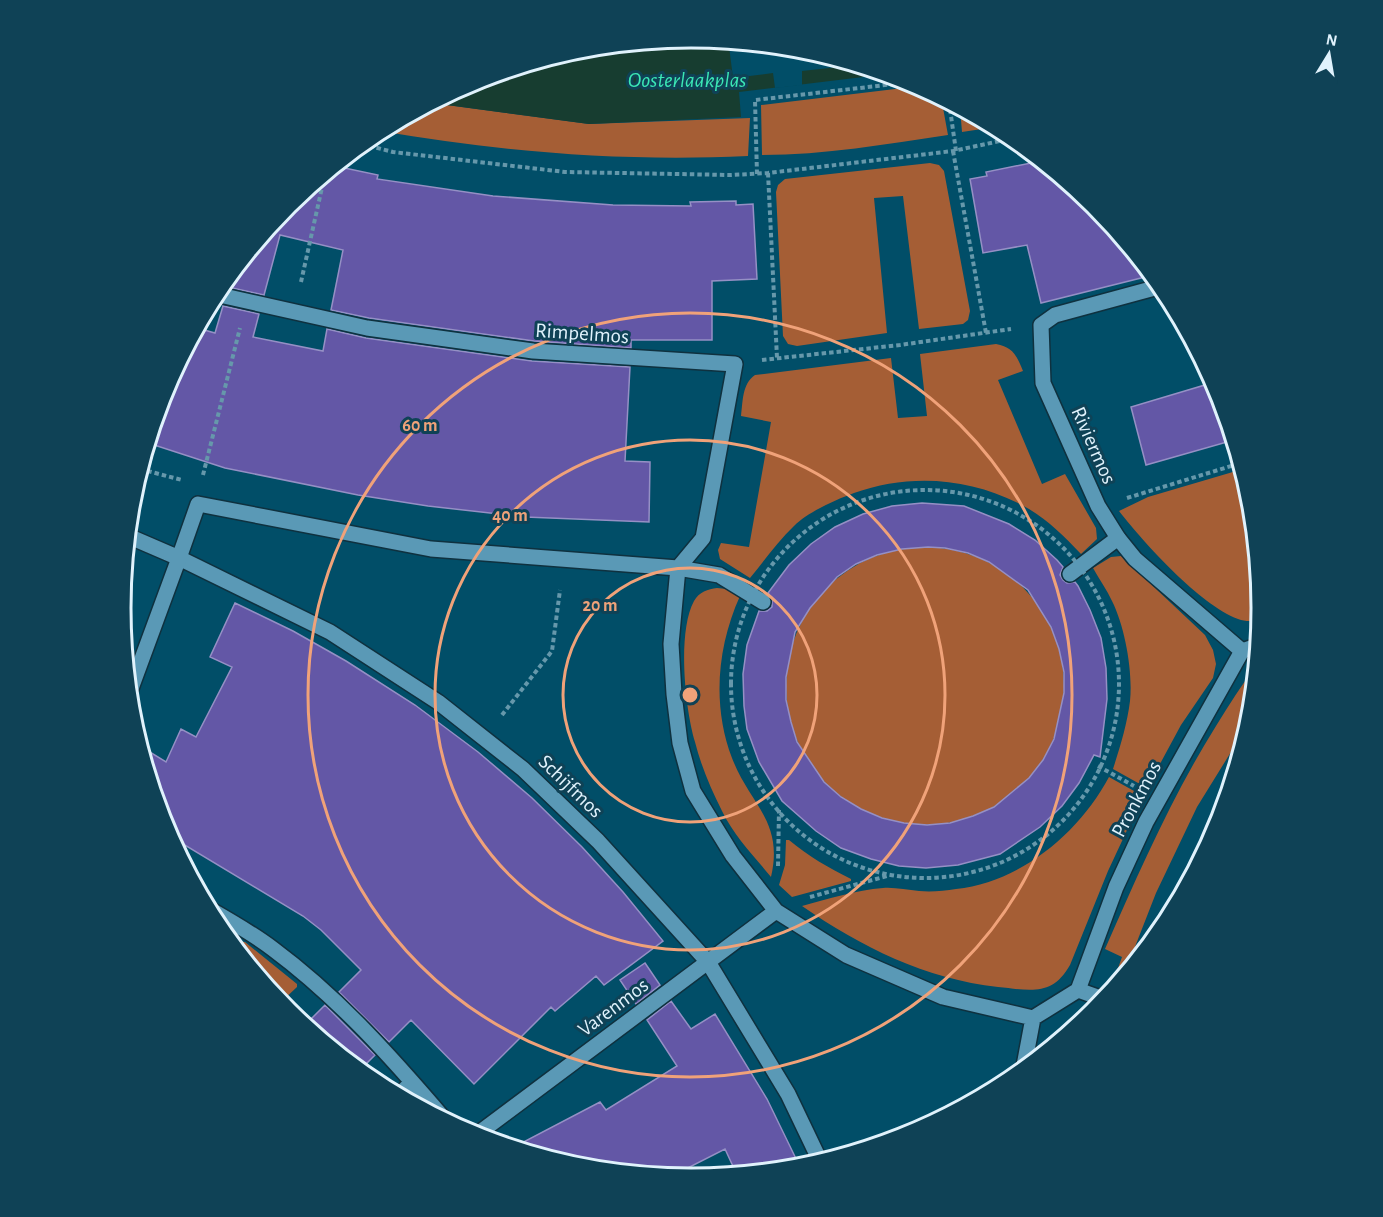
<svg xmlns="http://www.w3.org/2000/svg" width="1383" height="1217" viewBox="0 0 1383 1217" font-family="'Alegreya Sans',sans-serif">
<style>
.green{fill:#a55e35}
.water{fill:#173d30}
.pier{fill:#014e68}
.building{fill:#6357a6;stroke:#9590c5;stroke-width:1.5;fill-rule:evenodd}
.lines{fill:none;stroke-linecap:round;stroke-linejoin:round}
.lane-casing{stroke:#0f313f;stroke-width:18}
.street-casing{stroke:#0f313f;stroke-width:18}
.path{stroke:#6698ab;stroke-width:4;stroke-dasharray:4.5 3;stroke-linecap:butt}
.lane{stroke:#5a99b6;stroke-width:15}
.street{stroke:#5a99b6;stroke-width:15}
.ring{fill:none;stroke:#f0a279;stroke-width:3}
.labels{text-anchor:middle;stroke-width:6;stroke-linejoin:round;paint-order:stroke}
.street-label{font-size:21px;fill:#e0f2fc;stroke:#0f4256}
.water-label{font-size:22px;font-style:italic;fill:#3be7b5;stroke:#0f4256}
.rim{fill:none;stroke:#e0f2fc;stroke-width:3}
.centre{fill:#f0a279;stroke:#0f4256;stroke-width:3}
.ring-label{font-size:18px;text-anchor:middle;font-weight:bold;fill:#f0a279;stroke:#0f4256;stroke-width:6;stroke-linejoin:round;paint-order:stroke}
</style>
<rect width="100%" height="100%" fill="#014e68"/>
<path class="green" d="M920,86L941,97L948,135C886,144 825,155 762,155L761,105Z
M432,103L589,124L750,118L748,156C624,162 502,152 380,131Z
M960,108L995,127L962,132Z
M930,163L939,165L944,171L970,311L968,320L963,324L919,329L903,196L874,198L887,333L797,346L788,344L783,336L776,192L778,185L785,179Z
M996,344C1013,347 1017,356 1023,371L998,380L1042,484L1065,474L1096,528L1097,539L1081,554C1065,537 1049,521 1029,509C976,478 912,472 854,493C835,500 808,512 794,526C778,541 764,561 750,578L720,559L718,550L721,543L749,547L771,422L741,416C743,401 742,384 755,375L891,358L898,418L927,416L920,354Z
M1243,469L1252,497L1262,609L1261,620C1253,621 1246,622 1238,619C1199,604 1145,544 1119,511L1148,497Z
M786 686a139 139 0 1 1 278 0a139 139 0 1 1-278 0Z
M1121,556L1205,635L1213,650L1216,664L1213,678L1181,725L1147,788L1113,769C1120,747 1127,725 1130,701C1133,672 1125,627 1112,601C1107,590 1099,579 1093,568L1111,557Z
M717,588L727,589L740,596C717,647 712,706 732,758C750,805 784,821 771,877C754,856 734,836 722,811C711,789 701,766 695,742C685,709 677,632 694,601C699,592 708,589 717,588Z
M1257,665L1252,718L1197,807L1156,893L1122,980L1116,987L1112,985L1122,957L1105,949C1139,872 1171,798 1216,726C1229,705 1242,684 1257,665Z
M1109,777L1143,796L1108,871L1070,965C1052,997 1030,990 998,987C926,979 861,947 802,906C828,899 856,890 883,888C894,887 907,890 919,891C931,892 944,891 956,889C1021,882 1079,833 1109,777Z
M786,840H789C808,856 829,868 851,879V881L792,897L779,885L785,865Z
M237,941L245,942L297,984V987L280,1003L231,943Z"/>
<path class="water" d="M691,38L803,49L888,74L739,92L741,117L589,124L432,103L473,81L580,48Z"/>
<path class="pier" d="M751,43L803,49L857,65L802,71V85L775,88L773,73L733,78L729,46Z"/>
<path class="building" d="M1041,161L1095,205L1153,275L1041,303L1027,245L983,253L970,179L987,176L986,172Z
M335,166L378,175L377,179L493,196L613,205L691,206L690,202L736,201V205L753,204L757,279L712,281V340H631V348L534,341L369,318L331,310L343,250L280,235L264,295L228,287L231,273L288,205Z
M223,306L259,314L253,337L323,351L327,329L366,338L532,361L630,367L625,461L650,462L649,522L525,517L428,506L358,495L225,468L148,443L164,390L197,328L215,333Z
M1215,382L1219,390L1234,440L1146,465L1131,407Z
M922,503L964,506L1009,524L1035,540L1057,560L1063,567L1060,575L1063,580L1067,583L1075,582L1078,586L1090,610L1101,638L1106,668L1107,699L1100,757L1094,755L1079,783L1062,806L1040,827L1000,854L958,865L926,868L899,866L871,859L841,848L816,831L782,801L759,762L747,729L744,706L743,674L747,645L759,611H767L772,607V598L768,593L789,565L811,544L835,527L863,514L892,506ZM928,547L945,548L968,553L989,562L1028,590L1051,627L1059,649L1064,672V693L1054,739L1043,760L1029,778L994,807L973,816L950,823L927,825L904,823L882,818L861,809L841,797L824,782L797,742L791,722L786,700V677L795,632L810,608L837,577L856,564L877,555L902,549Z
M235,603L293,631L346,661L415,705L478,752L532,798L582,847L623,892L663,941L604,985L596,976L555,1011L551,1007L474,1084L411,1020L389,1042L339,992L361,970L321,930L303,916L168,835L164,827L140,746L166,762L181,729L196,737L232,667L210,657Z
M645,963L660,985L636,1004L620,980Z
M671,1001L691,1029L715,1014L767,1099L801,1169L737,1175L725,1149L670,1177L580,1168L512,1148L600,1102L606,1110L677,1066L647,1020Z
M325,1005L375,1055L359,1071L304,1026Z"/>
<g class="lines">
<defs>
<path id="lane" d="M179,558L330,632L438,702L523,769L598,841L708,962L788,1094L821,1163
M678,568L719,575L763,602
M1070,574L1118,538
M1078,990L1106,1000"/>
<path id="street" d="M1162,286L1055,315L1041,325L1043,383L1098,506L1118,538L1135,559L1242,651
M215,294L367,328L533,351L735,364L703,538L678,568
M128,536L179,558L198,504L431,549L678,568
M678,568L671,644L674,694L680,743L693,791L733,856L776,911L846,955L943,997L1033,1018
M129,694L179,558
M206,907C229,920 252,933 273,949C339,998 393,1059 446,1121
M1023,1071L1033,1018L1078,990L1116,887L1146,822L1242,651L1259,645
M398,1096L412,1082
M475,1136L776,911"/>
</defs>
<use href="#lane" class="lane-casing"/>
<use href="#street" class="street-casing"/>
<path class="path" d="M949,102L956,151
M362,144L393,152L565,172L731,175L768,173L953,151L1014,138
M953,151L986,333
M768,173L777,358
M757,174L755,100L912,82
M301,282L325,174
M762,360L900,345L1011,329
M140,469L182,480
M203,475L240,328
M731 684a194 194 0 1 1 388 0a194 194 0 1 1-388 0Z
M1127,498L1241,463
M502,715L552,651L560,590
M1098,766L1134,786
M778,866L779,810
M810,897L887,876
M285,1009L291,1003"/>
<use href="#lane" class="lane"/>
<use href="#street" class="street"/>
</g>
<g class="ring">
<circle cx="690" cy="695" r="127"/>
<circle cx="690" cy="695" r="255"/>
<circle cx="690" cy="695" r="382"/>
</g>
<g class="labels">
<g class="street-label">
<text transform="translate(582 333) rotate(4)" y="7">Rimpelmos</text>
<text transform="translate(1094 445) rotate(66)" y="7">Riviermos</text>
<text transform="translate(571 786) rotate(44)" y="7">Schijfmos</text>
<text transform="translate(1136 799) rotate(-62)" y="7">Pronkmos</text>
<text transform="translate(613 1007) rotate(-37)" y="7">Varenmos</text>
</g>
<g class="water-label">
<text x="687" y="87">Oosterlaakplas</text>
</g>
</g>
<path d="M0 0H1383V1217H0ZM131 608a560 560 0 1 1 1120 0a560 560 0 1 1-1120 0Z" fill="#0f4256" fill-rule="evenodd"/>
<path class="rim" d="M131 608a560 560 0 1 1 1120 0a560 560 0 1 1-1120 0Z"/>
<circle cx="690" cy="695" r="9" class="centre"/>
<g class="ring-label">
<text x="420" y="431">60 m</text>
<text x="510" y="521">40 m</text>
<text x="600" y="611">20 m</text>
</g>
<g transform="translate(1329 54) rotate(11)" stroke="#0f4256" stroke-width="4.5" paint-order="stroke">
<path d="M0-4.5L10 22L0 15L-10 22Z" fill="#e0f2fc"/>
<text y="-9" font-size="16" font-weight="bold" text-anchor="middle" fill="#e0f2fc">N</text>
</g>
</svg>
